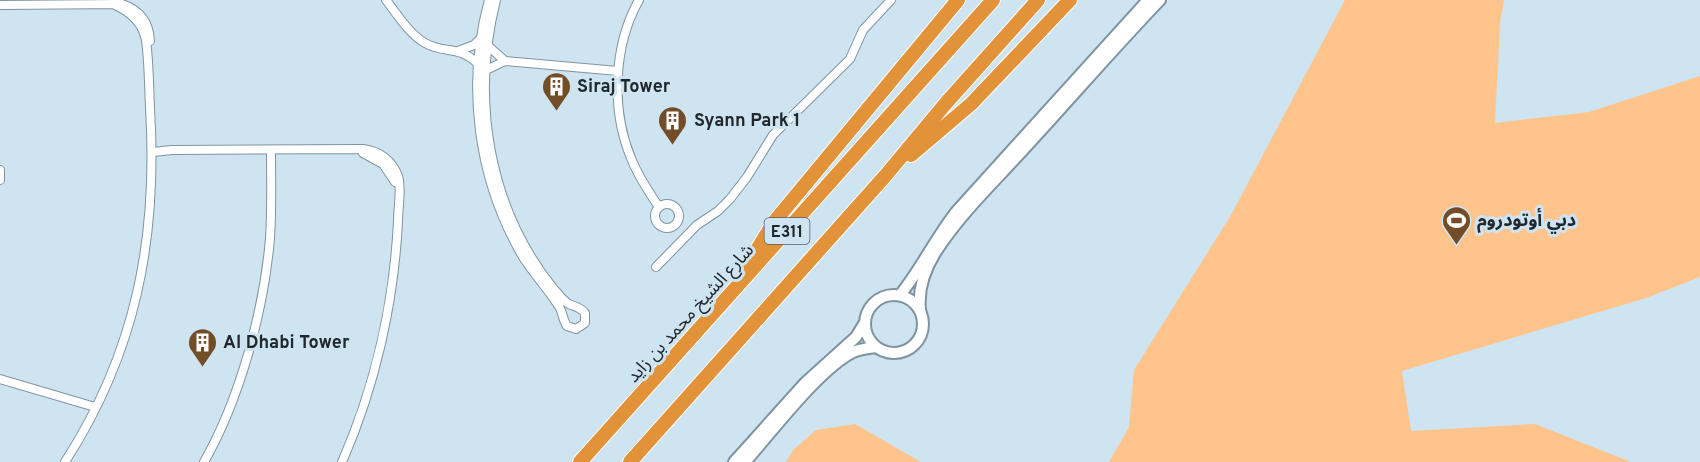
<svg xmlns="http://www.w3.org/2000/svg" width="1700" height="462" viewBox="0 0 1700 462" font-family="Overpass,'Noto Sans Arabic',sans-serif">
<style>
.green{fill:#fec48c}
.lines{fill:none;stroke-linecap:round;stroke-linejoin:round}
.street-casing{stroke:#8094a0;stroke-width:10}
.secondary-casing{stroke:#8094a0;stroke-width:14}
.highway-casing{stroke:#fff;stroke-width:16}
.street{stroke:#fff;stroke-width:8}
.secondary{stroke:#fff;stroke-width:10}
.highway{stroke:#e29238;stroke-width:14}
.labels{text-anchor:middle;stroke-width:6;stroke-linejoin:round;paint-order:stroke}
.shield{fill:#cee4f1;stroke:#546068;stroke-width:1.5}
.shield-label{font-size:16px;font-weight:bold;fill:#20282d}
.poi-label{font-size:18px;font-weight:bold;fill:#20282d;stroke:#cee4f1;text-anchor:start}
.street-label{font-size:18px;fill:#20282d;stroke:#cee4f1}
</style>
<rect width="100%" height="100%" fill="#cee4f1"/>
<path class="green" d="M1345,0H1504L1500,23L1495,123L1589,112L1700,76V277L1646,298L1402,371L1411,431L1535,424L1631,462H1109L1129,427L1134,370L1231,215Z
M855,424L921,462H786L793,450L816,430Z"/>
<g class="lines">
<defs>
<path id="street" d="M386,0C397,14 409,34 425,43C444,54 459,45 478,64
M489,0C465,86 478,180 523,257C534,274 547,288 558,305C563,311 562,319 567,326L576,329L585,323V313C580,307 576,307 569,304C563,301 558,293 553,288C488,207 471,99 496,0
M639,0C613,46 611,110 631,158C638,176 648,191 659,207
M0,5L122,4C140,10 149,22 150,41
M487,45L505,61
M458,51L474,45L480,39
M484,71L505,61L618,71
M153,152L172,150L363,149C379,151 392,160 398,176C402,189 398,207 398,221C394,303 375,387 342,462
M363,153L383,164L395,182
M0,170V180
M655 216a12 12 0 1 1 24 0a12 12 0 1 1-24 0Z
M656,267L697,225L718,211L730,199L747,177L773,135L850,59L863,30L891,0
M0,379L95,407
M65,462C136,352 158,238 150,108C149,86 149,63 146,40C142,21 130,12 113,4
M204,462C240,399 264,310 270,238C272,209 271,179 271,150"/>
<path id="secondary" d="M865 324a29 29 0 1 1 58 0a29 29 0 1 1-58 0Z
M900,295C921,269 935,239 956,212L1148,0
M920,309C918,289 924,271 935,253C959,215 994,182 1024,149C1070,99 1114,48 1160,0
M734,462L805,383L856,337L864,324
M745,462C772,432 819,369 853,352C860,349 868,348 876,347"/>
<path id="highway" d="M911,155L971,104L1070,0
M744,271L774,222L958,0
M580,462L993,0
M630,462L886,175L946,103L1038,0"/>
</defs>
<use href="#street" class="street-casing"/>
<use href="#secondary" class="secondary-casing"/>
<use href="#highway" class="highway-casing"/>
<use href="#street" class="street"/>
<use href="#secondary" class="secondary"/>
<use href="#highway" class="highway"/>
</g>
<defs>
<symbol id="building-pin" viewBox="-11 -11 22 30"><path d="M0 17L-7.5 6A9.5 9.5 0 1 1 7.5 6Z" fill="#724d28" stroke="#cee4f1"/><path d="M-4-6H4V6H1V3H-1V6H-4ZM-2.5-4.3h1.7v1.8h-1.7ZM.8-4.3h1.7v1.8H.8ZM-2.5-1h1.7V.8h-1.7ZM.8-1h1.7V.8H.8Z" fill="#fff"/></symbol>
<symbol id="stadium-pin" viewBox="-11 -11 22 30"><path d="M0 17L-7.5 6A9.5 9.5 0 1 1 7.5 6Z" fill="#724d28" stroke="#cee4f1"/><path d="M0-5a6.5 5 0 1 0 0 10a6.5 5 0 1 0 0-10ZM-3.5-1.8h7v3.6h-7Z" fill="#fff"/></symbol>
</defs>
<g fill-rule="evenodd">
<use href="#building-pin" x="540" y="70" width="33" height="45"/>
<use href="#building-pin" x="656" y="104" width="33" height="45"/>
<use href="#stadium-pin" x="1440" y="204" width="33" height="45"/>
<use href="#building-pin" x="186" y="326" width="33" height="45"/>
</g>
<g class="labels">
<rect class="shield" x="764.5" y="218" width="45" height="26" rx="4.5"/>
<g class="shield-label">
<text x="787" y="237">E311</text>
</g>
<g class="poi-label">
<text x="577" y="92">Siraj Tower</text>
<text x="694" y="126">Syann Park 1</text>
<text x="1477" y="226">دبي أوتودروم</text>
<text x="223" y="348">Al Dhabi Tower</text>
</g>
<g class="street-label">
<text transform="translate(690 313) rotate(-48)" y="6">شارع الشيخ محمد بن زايد</text>
</g>
</g>
</svg>
